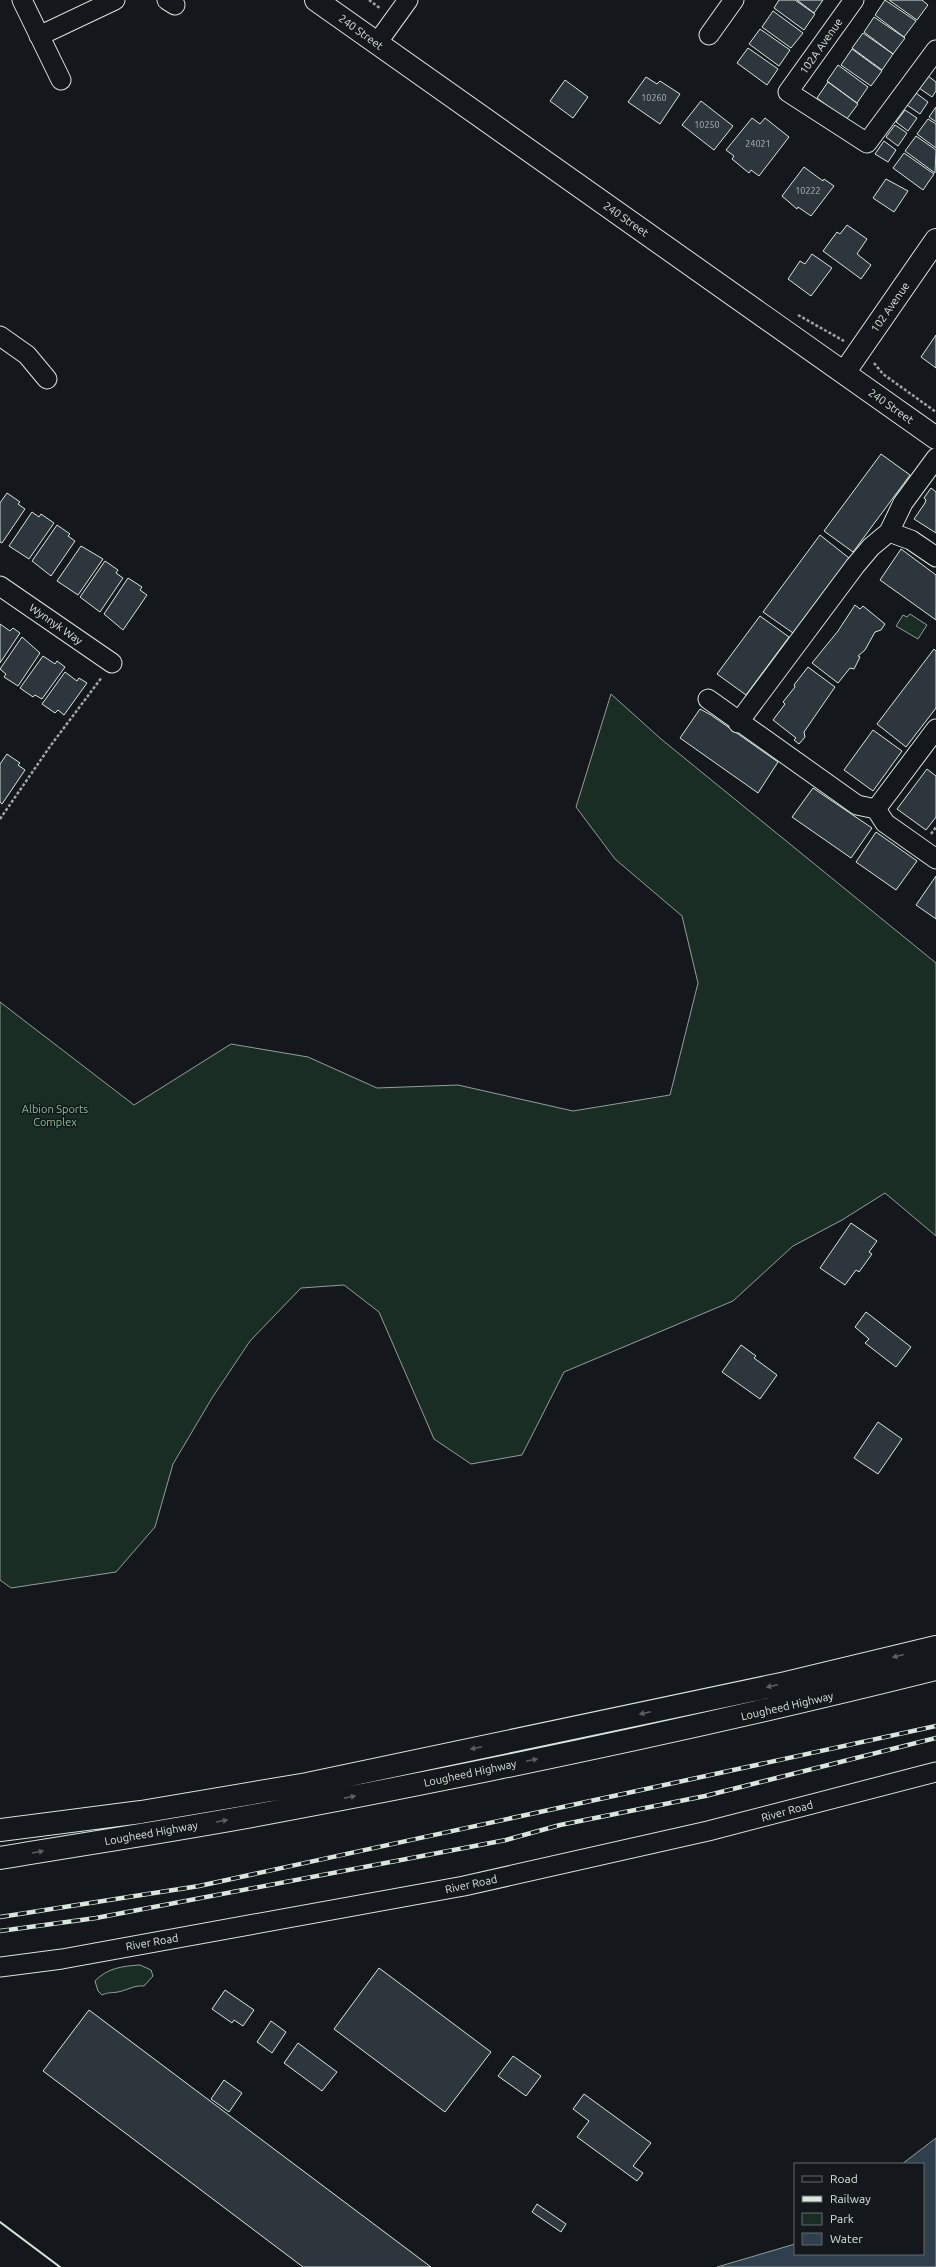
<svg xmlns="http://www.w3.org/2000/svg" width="936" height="2267" viewBox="0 0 936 2267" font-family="Ubuntu,sans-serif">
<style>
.green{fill:#1a2d24;stroke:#939e99}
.water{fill:#2f3f4d;stroke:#939e99}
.building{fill:#2c363c;stroke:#d8e6dc}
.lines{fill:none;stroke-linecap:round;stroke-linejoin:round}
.minor-casing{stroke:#d8e6dc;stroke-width:21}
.major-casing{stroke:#d8e6dc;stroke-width:24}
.highway-casing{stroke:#d8e6dc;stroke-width:24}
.path{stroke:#9da8a2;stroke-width:2.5;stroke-dasharray:3 2;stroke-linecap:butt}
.minor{stroke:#14181c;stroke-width:19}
.major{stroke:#14181c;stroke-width:22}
.highway{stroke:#14181c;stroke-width:22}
.rail-casing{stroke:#d8e6dc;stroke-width:4.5}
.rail{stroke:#14181c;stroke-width:3;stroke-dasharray:9;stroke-linecap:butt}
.wall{stroke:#d8e6dc;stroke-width:2}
.oneway{fill:#59605f}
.labels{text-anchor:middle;stroke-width:3;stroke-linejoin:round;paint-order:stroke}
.number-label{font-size:9px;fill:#adbab4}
.street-label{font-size:11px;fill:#d8e6dc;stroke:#14181c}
.park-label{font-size:11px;fill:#8ac095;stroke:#14181c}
</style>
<rect width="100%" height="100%" fill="#14181c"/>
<path class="green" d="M910,614L927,625L918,639L896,626L903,615L907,617Z
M611,694L661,739L936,963V1236L885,1193L842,1220L793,1246L733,1301L564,1372L522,1455L471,1464L434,1439L379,1312L344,1285L301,1288L250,1341L212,1398L173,1464L155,1527L116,1572L11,1588L0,1580V1002L134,1105L231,1044L308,1057L377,1088L458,1085L573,1111L670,1095L698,983L682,916L615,859L576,807Z
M140,1965L151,1970L153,1976L144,1986C134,1985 128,1990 118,1992C112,1993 109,1992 102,1995L98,1991L95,1981C107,1968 123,1966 140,1965Z"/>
<path class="water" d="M936,2138V2267H717L795,2244V2254H923V2164H902Z"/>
<path class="building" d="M779,0H795L815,14L804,30L774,8Z
M797,0H823L814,13Z
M885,0L916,21L904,37L875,15Z
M889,0H922L928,5L917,20Z
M773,11L803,33L791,48L762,27Z
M874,17L905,38L893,54L864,32Z
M760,29L790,50L779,66L749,44Z
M863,33L893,54L882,70L852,48Z
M748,48L778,69L767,85L737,63Z
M852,49L882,71L871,86L841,65Z
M838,65L868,87L857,103L827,81Z
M928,76L936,82V91L932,97L919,88Z
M646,77L657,84L660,81L680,94L660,124L628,102Z
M565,80L588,97L573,118L550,101Z
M828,82L858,104L846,120L817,98Z
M916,93L928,102L920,114L907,105Z
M701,101L733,126L714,150L682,125Z
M936,107V122L929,117Z
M905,110L917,118L908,131L896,122Z
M752,118L760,124L765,118L789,137L759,176L751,170L749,173L732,159L734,156L726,150Z
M928,119L936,124V148L917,134Z
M895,125L907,133L898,146L886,137Z
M916,136L936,150L935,173L905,151Z
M884,141L896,150L888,162L875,154Z
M904,153L934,174L923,190L893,168Z
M804,167L823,181L824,179L834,186L811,216L798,207L797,209L782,196Z
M886,179L908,191L894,212L873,198Z
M847,225L867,239L857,254L871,265L861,279L823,251L837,232L840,234Z
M812,254L832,268L811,296L788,279L800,261L805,264Z
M936,335V368L921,357Z
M881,454L910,475L853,552L824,531Z
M931,488L936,492V533L914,519L925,503L926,500L924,498Z
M7,493L20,502L18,504L25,509L2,543L0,542V503Z
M32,512L39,517L41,514L54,523L29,559L9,546Z
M57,525L70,534L68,536L75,541L51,576L32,561Z
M820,535L849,558L793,633L763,612Z
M81,546L103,559L78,595L57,581Z
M901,549L936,575V620L880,580Z
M105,561L118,570L116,573L123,578L100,612L80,597Z
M128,578L142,587L140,590L147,595L123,630L104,614Z
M855,605L860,609L863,606L885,624L881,630L875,632L865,650L858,656L860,657L854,669L850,668L838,683L812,663L838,631Z
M760,616L789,637L746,695L717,674Z
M0,624L10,631L13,628L20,633L0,663Z
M22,637L40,653L18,686L4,677L6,674L0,669Z
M934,649L936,651V708L906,747L877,724Z
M43,656L55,664L57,661L65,667L42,699L35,695L33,697L20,688Z
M808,667L835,687L804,732L805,737L799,744L794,740L796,738L773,720L785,704L783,702L795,687L794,685Z
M65,672L77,681L79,678L87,683L64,715L58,710L55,713L42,704Z
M700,709L711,715L778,762L758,793L680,738Z
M873,730L902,751L873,791L844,770Z
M7,754L20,763L18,765L25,770L2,804L0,802V764Z
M927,769L936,776V817L926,830L897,809Z
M813,788L872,828L851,858L792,817Z
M876,832L917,861L896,890L856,862Z
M936,876V919L916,905Z
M851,1223L877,1241L869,1252L872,1254L859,1272L856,1270L845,1285L820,1268Z
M866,1312L911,1347L896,1367L865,1343L869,1339L855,1327Z
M741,1345L756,1356L754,1358L777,1375L760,1399L722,1372Z
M878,1422L902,1439L878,1474L854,1458Z
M379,1968L491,2052L445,2112L334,2029Z
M225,1990L254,2010L243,2026L234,2020L232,2023L212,2009Z
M89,2010L431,2267H303L43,2071Z
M271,2021L286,2032L272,2053L257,2042Z
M298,2043L337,2072L322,2091L284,2063Z
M513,2056L541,2076L526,2096L498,2076Z
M224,2080L242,2093L229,2112L211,2099Z
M584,2094L651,2143L633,2166L643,2173L637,2181L577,2137L589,2121L573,2109Z
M537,2204L566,2224L561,2232L532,2212Z"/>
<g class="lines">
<defs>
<path id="minor" d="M22,0L61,80
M167,0L175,5
M854,0L788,92L867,143L936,50
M709,35L734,0
M39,36L115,0
M377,43L408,0
M0,336L27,355L47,379
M889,532L911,540L936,557
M0,586L112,663
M708,699L857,805L876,809L885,823L936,859
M738,723L855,566L871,547L889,532L903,503L936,458
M876,809L936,729
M0,1967L62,1959L464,1886L708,1831L936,1772"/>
<path id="major" d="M316,0L936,438
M844,373L936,240"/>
<path id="highway" d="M0,1830L141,1812L307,1784L786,1683L936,1647
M0,1858C95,1842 190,1828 284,1810C502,1769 720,1723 936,1669"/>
</defs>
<use href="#minor" class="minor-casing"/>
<use href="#major" class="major-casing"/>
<use href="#highway" class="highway-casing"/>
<path class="path" d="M369,0L381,9
M798,315L844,341
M874,363L883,374L936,412
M0,819L51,745L102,677
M931,834L936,827"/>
<use href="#minor" class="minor"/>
<use href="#major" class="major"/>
<use href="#highway" class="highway"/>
<defs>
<path id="rail" d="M0,1917L199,1886L936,1726
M0,1931L96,1918L506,1840L560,1825L705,1796L936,1738"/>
</defs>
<use href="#rail" class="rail-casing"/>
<use href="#rail" class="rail"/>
<path class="wall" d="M0,2222L60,2267"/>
</g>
<defs><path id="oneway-solid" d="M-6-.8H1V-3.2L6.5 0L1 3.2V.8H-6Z"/></defs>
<g class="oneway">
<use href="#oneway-solid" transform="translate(898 1656) rotate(166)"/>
<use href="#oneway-solid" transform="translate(772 1686) rotate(168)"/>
<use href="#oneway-solid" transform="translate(645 1713) rotate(168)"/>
<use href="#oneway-solid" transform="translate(476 1748) rotate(168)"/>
<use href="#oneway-solid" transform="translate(532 1760) rotate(-12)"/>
<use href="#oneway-solid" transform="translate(350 1797) rotate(-11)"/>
<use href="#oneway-solid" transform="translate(222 1821) rotate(-10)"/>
<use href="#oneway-solid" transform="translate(38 1852) rotate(-10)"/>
</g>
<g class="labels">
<g class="number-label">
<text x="654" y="101">10260</text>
<text x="707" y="128">10250</text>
<text x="758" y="147">24021</text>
<text x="808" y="194">10222</text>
</g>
<g class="street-label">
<text transform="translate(361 32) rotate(36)" y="4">240 Street</text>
<text transform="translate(821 46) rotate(-55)" y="4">102A Avenue</text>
<text transform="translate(626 219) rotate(35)" y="4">240 Street</text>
<text transform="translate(890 307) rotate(-55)" y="4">102 Avenue</text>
<text transform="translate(891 406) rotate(35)" y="4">240 Street</text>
<text transform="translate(56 624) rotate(35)" y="4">Wynnyk Way</text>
<text transform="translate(787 1706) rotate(-13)" y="4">Lougheed Highway</text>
<text transform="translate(470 1773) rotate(-12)" y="4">Lougheed Highway</text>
<text transform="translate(787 1811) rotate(-15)" y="4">River Road</text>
<text transform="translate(151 1833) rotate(-10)" y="4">Lougheed Highway</text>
<text transform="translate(471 1884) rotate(-12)" y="4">River Road</text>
<text transform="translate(152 1942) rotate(-10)" y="4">River Road</text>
</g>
<g class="park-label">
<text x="55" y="1113">Albion Sports<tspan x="55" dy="13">Complex</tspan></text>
</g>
</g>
<rect x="794" y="2163" width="130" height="92" fill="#14181c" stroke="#626a69"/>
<rect x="802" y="2176" width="20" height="6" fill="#14181c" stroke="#626a69"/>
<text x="830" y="2183" font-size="12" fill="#d8e6dc">Road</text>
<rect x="802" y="2196" width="20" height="6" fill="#d8e6dc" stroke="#626a69"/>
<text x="830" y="2203" font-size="12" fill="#d8e6dc">Railway</text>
<rect x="802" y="2213" width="20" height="12" fill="#1a2d24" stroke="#626a69"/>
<text x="830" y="2223" font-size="12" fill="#d8e6dc">Park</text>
<rect x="802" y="2233" width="20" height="12" fill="#2f3f4d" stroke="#626a69"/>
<text x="830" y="2243" font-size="12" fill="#d8e6dc">Water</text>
</svg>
